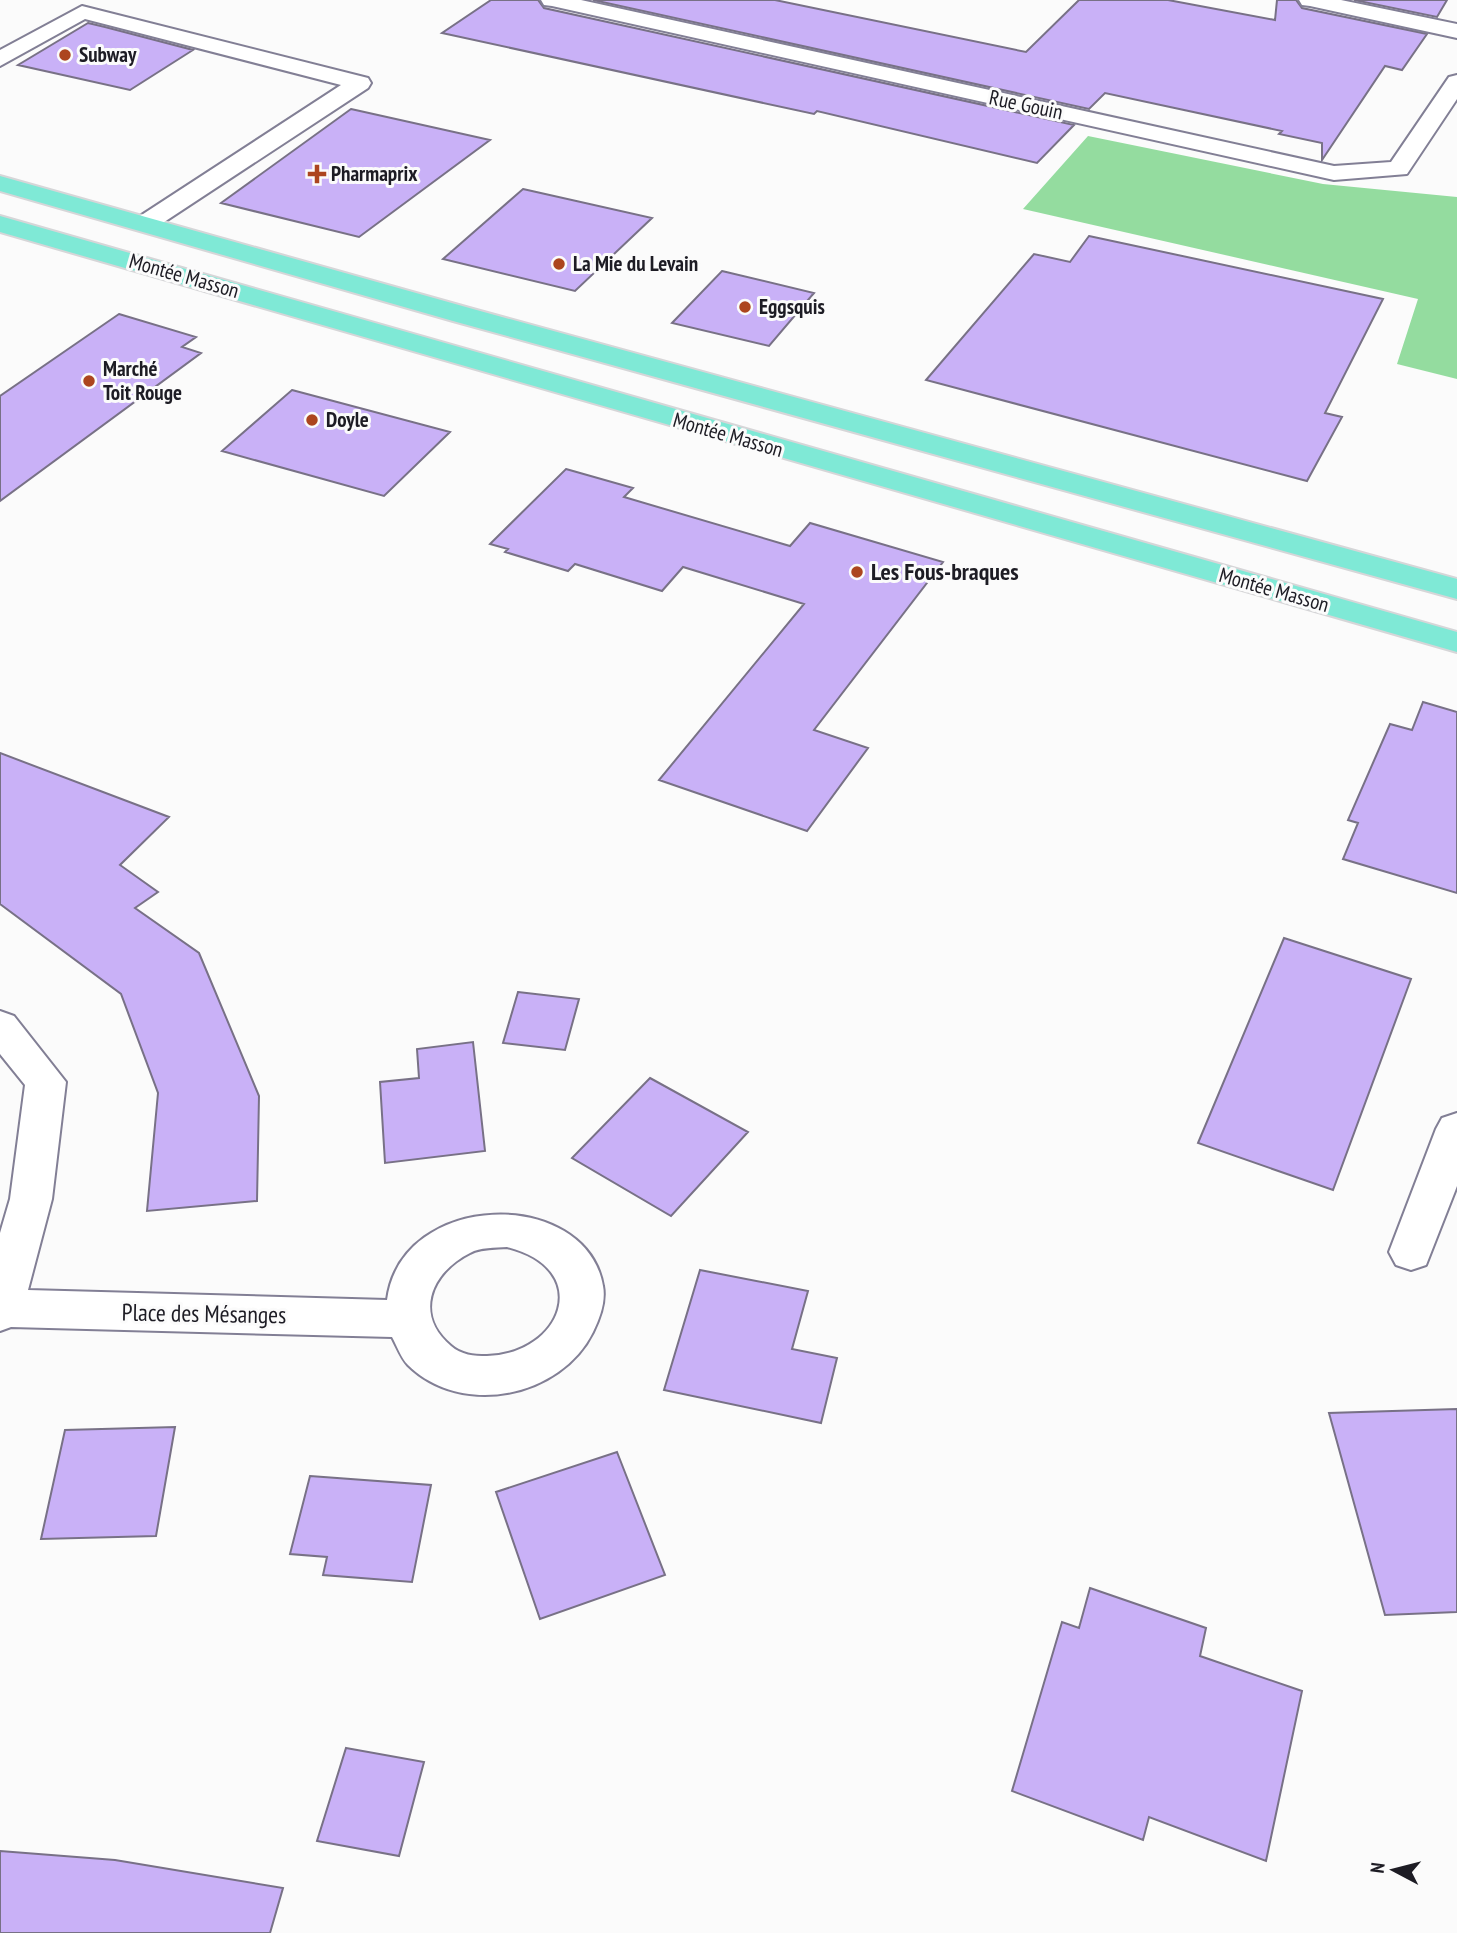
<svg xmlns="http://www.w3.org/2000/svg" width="1457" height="1933" viewBox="0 0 1457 1933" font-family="'PT Sans Narrow',sans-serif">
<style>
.green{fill:#94dc9f}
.building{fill:#c9b1f7;stroke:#787186;stroke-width:2}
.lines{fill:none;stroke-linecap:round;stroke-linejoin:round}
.minor-casing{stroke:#827f95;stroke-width:4}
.major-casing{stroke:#d6d6d8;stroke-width:4}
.minor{fill:#fff;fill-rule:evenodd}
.major{fill:#7fe9d6;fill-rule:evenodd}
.poi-dot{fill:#ac451f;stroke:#fbfbfb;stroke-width:2.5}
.labels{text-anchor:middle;stroke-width:6;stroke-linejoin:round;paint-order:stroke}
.far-poi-label{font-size:21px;font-weight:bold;fill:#1d1c24;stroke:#fbfbfb;text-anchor:start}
.far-street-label{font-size:21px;fill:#1d1c24;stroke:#fbfbfb}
.poi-label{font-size:24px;font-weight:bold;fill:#1d1c24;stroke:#fbfbfb;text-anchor:start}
.street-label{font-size:24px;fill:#1d1c24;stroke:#fbfbfb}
</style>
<rect width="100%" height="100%" fill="#fbfbfb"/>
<path class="green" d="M1088,136L1323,184L1457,197V379L1397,364L1418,299L1023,209Z"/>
<path class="building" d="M491,0H538L544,8L1074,125L1037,163L817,111L814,114L442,33Z
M593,0H775L1026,52L1079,0H1168L1275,20L1277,0H1296L1302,8L1427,34L1402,70L1385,66L1322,160V143L1279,134L1282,131L1105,93L1089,109Z
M1354,0H1447L1437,17Z
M88,23L105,27L193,50L130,90L18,65Z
M351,109L490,140L359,237L221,203Z
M523,189L652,218L575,291L443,259Z
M1089,236L1383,299L1325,413L1342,417L1307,481L926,380L1034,254L1070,262Z
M722,271L814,293L769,346L672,323Z
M119,314L196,337L182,347L201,353L0,501V396Z
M292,390L450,432L384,496L222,451Z
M566,469L633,488L624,497L790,546L810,523L943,562L814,730L868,748L807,831L659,780L804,604L683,567L662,591L575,564L568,571L505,552L508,549L490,544Z
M1423,702L1457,712V893L1343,859L1358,823L1348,820L1390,724L1412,730Z
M0,753L169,817L120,865L158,892L135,908L199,953L259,1096L257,1201L147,1211L158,1093L121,994L0,904Z
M1284,938L1411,979L1333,1190L1198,1143Z
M518,992L579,999L565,1050L503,1043Z
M473,1042L485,1151L385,1163L380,1082L419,1078L417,1049Z
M650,1078L748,1132L671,1216L572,1158Z
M700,1270L808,1291L792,1349L837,1358L821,1423L664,1390Z
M1457,1409V1612L1385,1615L1329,1413Z
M175,1427L156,1536L41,1539L65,1430Z
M617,1452L665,1575L540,1619L496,1492Z
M310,1476L431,1485L412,1582L323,1575L327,1557L290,1554Z
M1090,1588L1206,1628L1200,1656L1302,1691L1266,1861L1149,1817L1143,1840L1012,1791L1062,1622L1079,1628Z
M346,1748L424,1762L399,1856L317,1841Z
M0,1851L115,1860L283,1888L270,1933H0Z"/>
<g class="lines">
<defs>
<path id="minor" d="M541,0H581L1334,166L1391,162L1449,77L1457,75V99L1407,174L1334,180L552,6L544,5Z
M1299,0H1341L1457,24V38L1310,6L1302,5Z
M82,6L368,78L371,83L368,88L155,228L146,231L137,228L133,223L137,218L341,85L85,19L0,66V50Z
M0,1011L14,1016L66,1082L52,1199L28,1290L387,1300C401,1190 586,1187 603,1286C606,1301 600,1318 593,1332C561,1397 462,1418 408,1365C401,1358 397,1346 392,1337L11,1327L0,1331V1233L10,1199L25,1085L0,1054ZM507,1247C595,1269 562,1354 487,1356C474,1356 461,1355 451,1346C414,1315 430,1273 470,1253C480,1247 495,1248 507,1247Z
M1457,1113V1186L1426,1265L1411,1270L1396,1265L1389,1252L1436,1129L1442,1118Z"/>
<path id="major" d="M0,176L473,309L1457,579V599L453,321L0,191Z
M0,216L1457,632V652L0,232Z"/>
</defs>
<use href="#minor" class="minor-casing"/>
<use href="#major" class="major-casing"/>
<use href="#minor" class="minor"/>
<use href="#major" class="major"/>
</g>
<g class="poi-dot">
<circle cx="65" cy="55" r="7"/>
<path d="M313.5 163.5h7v7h7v7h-7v7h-7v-7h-7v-7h7z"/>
<circle cx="559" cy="264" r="7"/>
<circle cx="745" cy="307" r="7"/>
<circle cx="89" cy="381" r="7"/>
<circle cx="312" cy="420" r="7"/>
<circle cx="857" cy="572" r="7"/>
</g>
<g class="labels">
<g class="far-poi-label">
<text x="79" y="62">Subway</text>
<text x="331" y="181">Pharmaprix</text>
<text x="573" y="271">La Mie du Levain</text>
<text x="759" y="314">Eggsquis</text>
<text x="103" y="376">Marché<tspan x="103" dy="24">Toit Rouge</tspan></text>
<text x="326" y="427">Doyle</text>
</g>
<g class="far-street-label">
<text transform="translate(1026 105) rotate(12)" y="7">Rue Gouin</text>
<text transform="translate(184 276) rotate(16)" y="7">Montée Masson</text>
<text transform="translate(728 435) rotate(16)" y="7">Montée Masson</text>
<text transform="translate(1274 590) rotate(16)" y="7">Montée Masson</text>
</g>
<g class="poi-label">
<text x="871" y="580">Les Fous-braques</text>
</g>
<g class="street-label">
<text transform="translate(204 1314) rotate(1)" y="8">Place des Mésanges</text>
</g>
</g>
<g transform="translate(1394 1870) rotate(277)" stroke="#fbfbfb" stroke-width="5" paint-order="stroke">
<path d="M0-5L12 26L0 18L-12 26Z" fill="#1d1c24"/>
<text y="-10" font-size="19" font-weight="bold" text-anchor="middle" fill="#1d1c24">N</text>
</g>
</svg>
